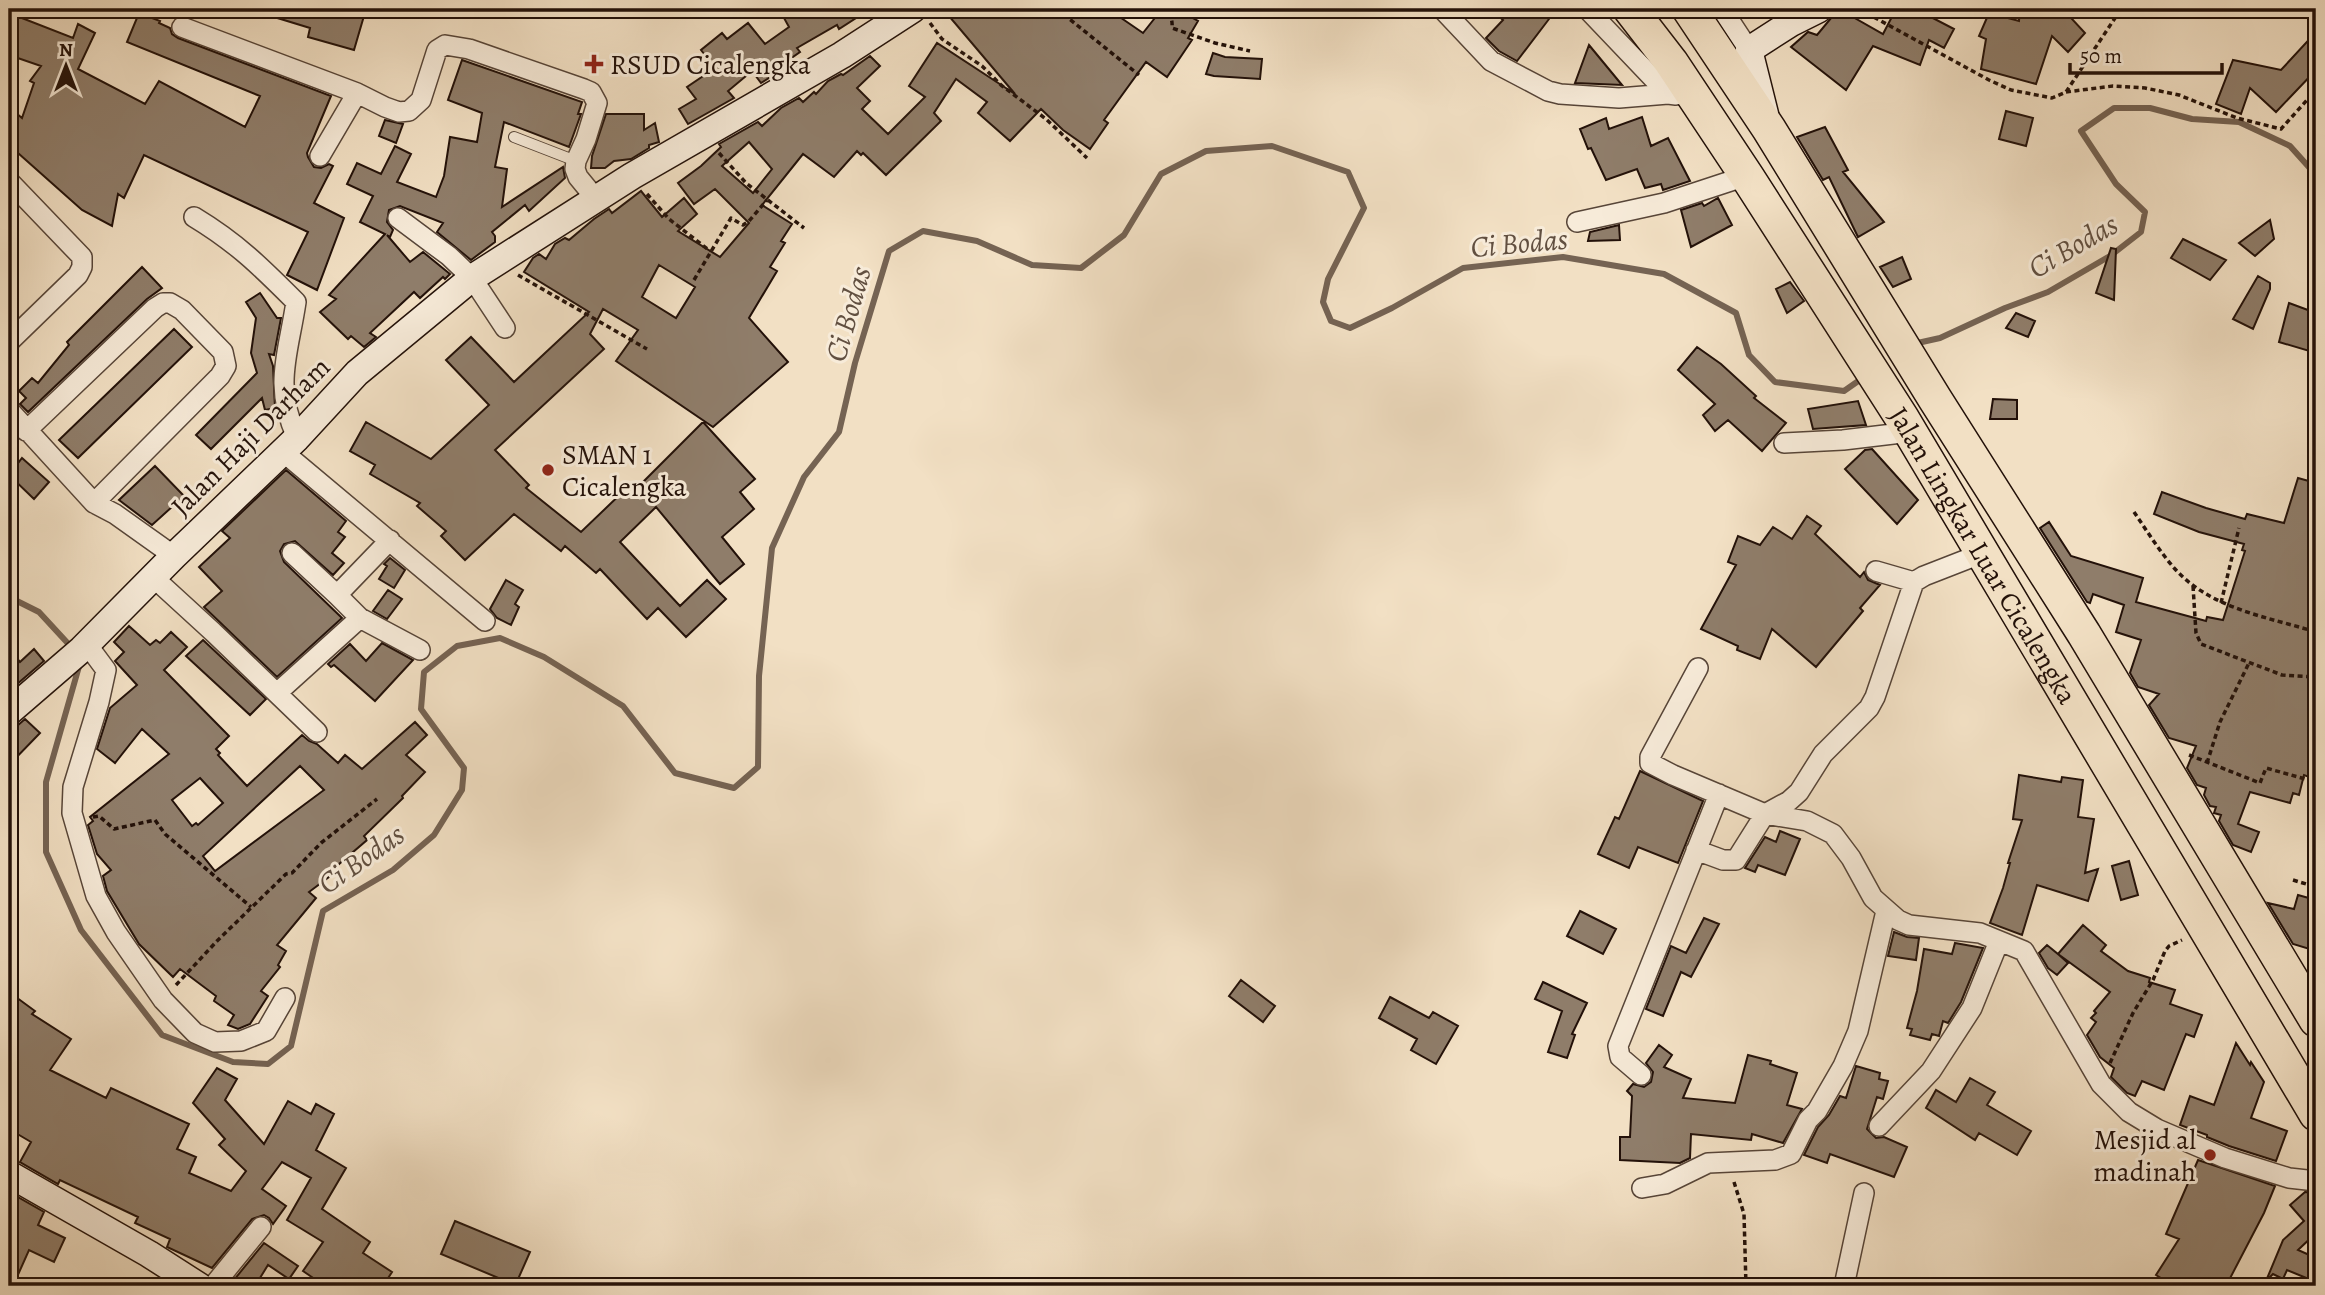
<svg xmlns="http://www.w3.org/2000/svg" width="2325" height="1295" viewBox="0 0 2325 1295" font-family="Alegreya,serif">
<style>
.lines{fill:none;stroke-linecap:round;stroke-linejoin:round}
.stream{stroke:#756353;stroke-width:6}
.building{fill:#8f7d6a;stroke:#231109;stroke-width:2;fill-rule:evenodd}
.lane-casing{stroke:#574538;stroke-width:12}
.street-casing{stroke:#574538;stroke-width:22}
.secondary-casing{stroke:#231109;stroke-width:29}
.highway-casing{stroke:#231109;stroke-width:36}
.path{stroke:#231109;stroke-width:3.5;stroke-dasharray:5 3.5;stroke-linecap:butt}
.lane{stroke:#f7ebd9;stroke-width:10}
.street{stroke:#f7ebd9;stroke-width:19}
.secondary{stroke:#f7ebd9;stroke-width:26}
.highway{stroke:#f2e0c4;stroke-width:33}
.poi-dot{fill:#8f2418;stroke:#f7ebd9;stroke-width:2.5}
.labels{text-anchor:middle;stroke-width:6;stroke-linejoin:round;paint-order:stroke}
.poi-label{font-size:28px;fill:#231109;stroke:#f7ebd9;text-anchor:start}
.street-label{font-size:28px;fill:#231109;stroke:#f7ebd9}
.water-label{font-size:30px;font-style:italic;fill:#614f40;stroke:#f7ebd9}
</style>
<rect width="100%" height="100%" fill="#f2e0c4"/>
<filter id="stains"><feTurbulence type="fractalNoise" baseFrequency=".00286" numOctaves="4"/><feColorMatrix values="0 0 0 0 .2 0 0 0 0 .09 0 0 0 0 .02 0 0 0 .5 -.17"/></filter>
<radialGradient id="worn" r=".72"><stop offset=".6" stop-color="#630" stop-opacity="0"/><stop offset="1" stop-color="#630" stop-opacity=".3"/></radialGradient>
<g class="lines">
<path class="stream" d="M1913,344L1940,338L2005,308L2048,292L2110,256L2141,232L2145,212L2116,184L2081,131L2114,108H2150L2192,119L2239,122L2290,146L2316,175
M9,597L39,612L74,650
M80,663L46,782V852L81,930L162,1035L233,1062L268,1064L291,1046L323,911L393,870L434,835L462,790L464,768L421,709L424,672L457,646L500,638L544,657L623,706L675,773L734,788L758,767L759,676L772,548L804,477L839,432L855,363L889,251L923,231L977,241L1032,265L1081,268L1124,235L1161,174L1206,151L1272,146L1348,172L1364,208L1328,279L1323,302L1331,321L1350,328L1392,308L1463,268L1563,257L1664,274L1736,313L1749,355L1775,382L1844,391L1864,377"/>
</g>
<path class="building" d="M262,9H366L354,50L308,37L310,28L261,13Z
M800,9H870L839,29L837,25L797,48L800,52L780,66L783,69L761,83L752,71L728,91L734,98L688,124L679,109L696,99L687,87L715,68L701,50L722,33L727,39L748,23L765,44L789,27L784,18Z
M943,9H1108L1143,33L1162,9H1194L1189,16L1198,21L1188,38L1192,40L1167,77L1146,62L1104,120L1108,123L1090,149L1063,130L1041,109L1010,141L978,113L987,102L956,79L934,113L941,121L886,175L863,153L861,155L857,151L834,177L803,154L762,205L792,224L781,241L785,243L770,267L777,271L749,318L788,362L713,427L616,361L638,330L603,309L590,334L604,349L495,450L529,485L526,488L581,532L631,484L636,489L703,422L755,479L740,492L754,509L722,537L744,564L720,584L656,507L620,542L680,606L707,580L726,599L686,637L658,608L647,619L600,569L596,573L565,546L561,551L514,514L465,560L441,536L446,531L417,506L420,503L370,474L375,465L350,451L366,422L431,459L489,405L446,360L471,337L514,382L589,312L524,272L533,258L539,254L546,259L555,244L565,238L569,240L594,219L609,209L612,213L641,191L662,217L684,198L697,214L678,231L720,257L749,223L715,189L694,204L678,183L701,166L721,147L719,144L758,122L762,126L781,108L799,98L803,102L814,92L816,94L828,81L841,74L843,75L870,56L880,66L857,88L870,101L862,109L888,134L925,97L909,86L937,43L1015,94ZM749,142L772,169L753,193L722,166ZM659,265L695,287L676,318L642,297Z
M1491,9H1537L1549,19L1517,61L1499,51L1486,38L1503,20Z
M1835,9H1860L1853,17L1883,34L1896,9H1930L1927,15L1954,29L1944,48L1929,40L1920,65L1873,46L1846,90L1791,47L1808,32L1817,35L1832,17Z
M2020,9H2077L2071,18L2085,33L2068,52L2052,36L2036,84L1981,69L1986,39L1979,36L1989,13L2019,21Z
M9,13L73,38L78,24L95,33L78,69L145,104L159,81L245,127L260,96L127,42L139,13L160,21L159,23L170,28L172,34L178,38L331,96L307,153L308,157L314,167L321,168L329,164L333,166L314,203L344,218L317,290L287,275L308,232L144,155L124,198L118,194L112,226L82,210L9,145V124L16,113L22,118L34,83L30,81L41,66L9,55Z
M2316,32V70L2276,112L2250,88L2241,114L2216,104L2233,60L2281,70Z
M1589,45L1622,85L1575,83Z
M1213,53L1225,57L1262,59L1260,79L1214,76L1206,74Z
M462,60L582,102L578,114H581L569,147L504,122L495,167L507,169L502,207L563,167L565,178L529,211L525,205L492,232L495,236V242L471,260L437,232L443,223L400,206L389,210L387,222L393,230L390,237L387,235L410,262L423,252L450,274L445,279L443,277L420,298L414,292L370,333L376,337L364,347L351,336L348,339L320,312L336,299L329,295L385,234L360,222L373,196L347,184L357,163L381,174L395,146L411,154L397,182L436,197L444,176L450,137L477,142L482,113L448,100Z
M2006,111L2033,118L2026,146L1999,139Z
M606,114H644V130L655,123L659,142L649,145V148L631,159L614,161L605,168H591L592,156Z
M1642,117L1651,146L1668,138L1690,181L1663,190L1661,184L1645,188L1637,169L1606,180L1591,148L1588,149L1580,129L1606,118L1609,129Z
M385,120L403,124L396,143L379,136Z
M1825,127L1848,170L1843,172L1884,222L1858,237L1829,177L1823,180L1797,137Z
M1718,198L1732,225L1691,247L1681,210L1702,203L1704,206Z
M2270,220L2274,239L2255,256L2239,243Z
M1619,225L1620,240L1588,241L1590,232Z
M2183,239L2226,260L2210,280L2171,258Z
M2111,248L2116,249L2114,300L2096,293Z
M1902,257L1911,279L1893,287L1880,267Z
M142,267L162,288L147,299L28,412L20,404L26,398L19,391L32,378L38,383L69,345L67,342Z
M2258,276L2270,283V289L2253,329L2233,319Z
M1790,282L1804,301L1787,313L1776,289Z
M260,293L277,318H281L274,355L269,354L273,366L275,408L265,410L262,398L211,449L196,435L257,373L251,353L256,318L246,302Z
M2289,303L2316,313V353L2279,342Z
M2016,313L2035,321L2028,337L2006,328Z
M174,329L192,347L78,458L59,440Z
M1697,347L1721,364L1756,396L1754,398L1786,423L1762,451L1728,420L1715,431L1703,415L1715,404L1678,370Z
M1993,399L2017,400V419H1990Z
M1858,401L1866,425L1813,429L1808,409Z
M1872,449L1918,500L1897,524L1845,469L1865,450Z
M22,458L49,482L34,499L9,475Z
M155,466L184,496L152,525L119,500Z
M286,470L346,521L338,532L345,537L332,553L344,563L333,575L295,541L284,544L280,551L284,562L342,618L277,677L204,607L222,591L199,567L230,538L222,531Z
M2298,478L2316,483V733L2311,753L2316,754V766L2312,778L2304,775L2299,795L2293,793L2290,803L2250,792L2238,824L2259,832L2251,852L2233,845L2219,821L2221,815L2214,813L2216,807L2210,806L2204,795L2206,788L2197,785L2187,768L2196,746L2169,738L2149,705L2159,694L2138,687L2130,673L2141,640L2116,632L2124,605L2093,594L2090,603L2087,602L2040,528L2049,522L2071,556L2143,578L2136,602L2206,621L2207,617L2223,620L2245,551L2242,550L2244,544L2199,532L2154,514L2162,492L2206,508L2245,519L2247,514L2284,523Z
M1807,516L1821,526L1815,534L1834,552L1860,577L1864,572L1868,580L1880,585L1860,608L1863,611L1816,667L1772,629L1760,659L1737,650L1738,646L1701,629L1736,565L1728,562L1738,536L1760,545L1773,527L1792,539Z
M390,558L405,570L394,588L379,579L387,566L384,564Z
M506,580L523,590L515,604L519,607L511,625L497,618L490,609Z
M388,590L402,599L387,619L373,611Z
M129,626L150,645L156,640L160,643L171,632L187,647L164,670L229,736L216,749L220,753L218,755L247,786L302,735L309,741L317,744L338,763L345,755L362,769L415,722L427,735L406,755L425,772L402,796L403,798L364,836L367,840L331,871L333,874L309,892L316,898L277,945L286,951L278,965L280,967L261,991L268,996L250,1024L238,1029L228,1025L234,1015L214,1001L216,996L180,969L173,977L139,944L107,891L103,876L111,870L97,854L88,825L93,821L90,817L169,754L142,729L115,763L97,749L110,708L137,685L115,661L124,652L114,642ZM300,766L324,790L215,871L203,856ZM200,778L223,803L198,825L196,823L192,826L172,800Z
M203,640L266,699L250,715L186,656Z
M382,643L413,660L375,701L334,665L331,667L328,664L350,644L366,661Z
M9,649L20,662L34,649L44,661L9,691Z
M25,719L40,733L9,765V733Z
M1640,771L1703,801L1678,863L1638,847L1629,868L1598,854L1615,817L1619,819Z
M2019,775L2061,782L2062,777L2083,780L2078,817L2094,819L2085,873L2098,869L2088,901L2037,885L2022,935L1990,923L2003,888L2010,863H2008L2022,820L2013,819Z
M1780,831L1800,839L1785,875L1758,865L1755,872L1745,868L1765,837L1776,842Z
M2129,861L2138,895L2121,900L2112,866Z
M2298,895L2316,900V951L2293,944L2268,903L2294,909Z
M1580,911L1616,929L1603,954L1567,936Z
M1704,918L1719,924L1691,977L1681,972L1663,1016L1646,1009L1671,946L1686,953Z
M2083,925L2106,945L2101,951L2128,971L2150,978L2149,982L2175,990L2170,1004L2202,1015L2194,1037L2186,1034L2164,1090L2142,1081L2135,1096L2127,1093L2111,1077L2114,1068L2100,1057L2087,1035L2096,1022L2091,1018L2096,1013L2094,1011L2110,992L2058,954L2068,963L2057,975L2048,968L2039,953L2047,945L2058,954Z
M1894,932L1907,937L1919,938L1916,960L1888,956Z
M1955,943L1983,948L1961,1002L1948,1023L1943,1021L1939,1036L1932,1034L1930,1040L1910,1035L1912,1029L1907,1028L1917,991L1924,949L1952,954Z
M1241,980L1275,1006L1263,1022L1229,996Z
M1543,982L1587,1003L1572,1034L1575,1035L1567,1058L1548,1052L1562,1011L1535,999Z
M9,992L35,1011L32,1014L71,1039L50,1070L106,1098L111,1088L189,1124L177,1149L196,1157L189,1173L231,1191L246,1171L219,1145L225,1139L193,1103L217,1068L237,1079L225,1100L264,1144L288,1101L311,1114L316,1104L334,1114L316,1150L346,1168L322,1209L370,1242L363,1253L392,1272L383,1286H325L303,1271L323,1242L287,1220L311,1178L282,1162L262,1189L286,1206L273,1224L269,1218L264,1215L252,1219L212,1268L167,1247L170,1239L135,1223L138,1217L60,1180L58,1184L20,1162L31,1142L9,1129Z
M1390,997L1429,1018L1433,1012L1458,1026L1436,1064L1411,1050L1417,1039L1379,1018Z
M2236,1043L2250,1065L2251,1062L2264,1082L2251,1118L2287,1131L2276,1161L2229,1146L2207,1137V1135L2180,1125L2190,1096L2214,1105Z
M1659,1045L1672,1055L1664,1067L1691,1079L1683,1098L1735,1103L1748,1055L1771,1061L1770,1064L1797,1073L1787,1105L1802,1109L1783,1143L1752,1134L1751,1140L1691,1134L1690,1158L1680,1163L1620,1160V1137H1630L1632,1096L1627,1091L1633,1084L1644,1087L1651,1082L1653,1072L1646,1063Z
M1856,1066L1880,1073L1879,1079L1888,1081L1883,1099L1877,1097L1867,1129L1876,1138L1884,1137L1907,1147L1894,1177L1830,1154L1827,1163L1804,1155L1818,1127L1829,1115L1840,1096L1846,1098Z
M1970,1078L1995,1092L1987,1105L2031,1131L2017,1155L1979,1133L1975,1140L1926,1108L1936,1090L1956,1102Z
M2198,1160L2275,1186L2264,1213L2226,1286H2174L2156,1275L2179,1239L2166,1234Z
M9,1192L44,1212L38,1225L65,1238L54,1262L29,1250L13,1286H9Z
M2305,1192L2316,1193V1236L2315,1234L2298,1250L2316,1258V1282L2287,1270L2283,1279L2273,1274L2266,1281L2283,1240L2304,1221L2290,1205Z
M455,1221L530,1252L515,1286H498L501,1279L441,1254Z
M264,1243L298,1266L289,1279L268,1265L255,1286H229Z"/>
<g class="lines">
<defs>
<path id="lane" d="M514,137L576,161"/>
<path id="street" d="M1442,9L1491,61L1548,91L1560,94L1619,98L1668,94
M1587,9L1668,94L1676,95
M1722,9L1749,50
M182,27L357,93L385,107L399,112L409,111L421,100L437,50L445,45L469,49L584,89L591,92L597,103L586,139L576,161L575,169L578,177L596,199
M320,156L357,93
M9,181L82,257V267L78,275L9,342
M194,217C237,243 261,267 296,302C288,356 273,384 297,438
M398,218L449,256L472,278L505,328
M1577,222L1664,203L1746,176
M9,410L94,503L115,514L174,556
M26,431L155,308L163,303H170L182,310L223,352L226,366L220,376L94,503
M1784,443L1843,440L1910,432
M282,451L485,621
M390,540L337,595L360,618L420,650
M292,553L337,595
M1876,571L1914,582L1924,576L1983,553
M154,578L213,632L317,732
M86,643L106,670L99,702L73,787L72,813L96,896L116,932L163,1000L195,1033L215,1042L241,1041L266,1031L285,998
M1698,668L1650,757V763L1673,775L1765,814L1807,821L1833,834L1851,858L1873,898L1898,920L1909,925L1980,933L2024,951L2101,1084L2129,1112L2157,1129L2225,1158L2289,1178L2316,1181
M277,693L360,618
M1696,850L1723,860H1736L1765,814L1789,801L1799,792L1823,754L1869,708L1875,697L1914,582
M1641,1075L1620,1057L1618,1046L1719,794
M1879,1126L1931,1071L1972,1008L1999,941
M1642,1188L1665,1184L1708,1163L1775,1160L1791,1154L1808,1120L1817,1111L1843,1066L1858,1031L1886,911
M213,1286L261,1227
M1844,1286L1864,1193"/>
<path id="secondary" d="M1765,114L1749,50L1791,23L1819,9
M9,712L82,649L174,556L297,438L357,373L472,278L632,176L842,55L913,9
M9,1174L149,1254L199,1286"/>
<g id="highway">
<path id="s1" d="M1630,9L1671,62L1748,178L1902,418L2316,1114"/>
<path d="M1689,9L1769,129L1935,399L2084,634L2316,1020"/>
</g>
</defs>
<use href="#lane" class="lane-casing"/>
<use href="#street" class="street-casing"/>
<use href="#secondary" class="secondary-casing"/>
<use href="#highway" class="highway-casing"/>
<path class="path" d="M1057,9L1139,75
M1160,9C1169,14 1173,17 1172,28L1215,43L1250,51
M1859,9L1989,80L2011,90L2052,98L2066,92L2121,9
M1973,9L1985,13
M930,23L942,39L982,66L1001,85L1046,119L1087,158
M2066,92L2113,86L2145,88L2179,95L2237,118L2281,129L2316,90
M719,153L746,183L804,228
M647,194L669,219L710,251
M518,275L647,349
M694,280L731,218L743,225L749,221L767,200
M2134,512C2147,531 2160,552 2175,569C2211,609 2268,617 2316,632
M2193,586L2196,633L2201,644L2282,675L2316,677
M2221,603L2239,528
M2189,755L2260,783L2266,768L2316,782
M2207,763L2220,722L2249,663
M93,817L99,816L114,829L155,820L165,834L251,907
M2293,880L2316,887
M176,985L217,941L286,874L292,873L321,843L377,799
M2110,1063L2133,1013L2153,980L2165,951L2169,946L2182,940
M1734,1182L1744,1214L1746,1286"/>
<use href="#lane" class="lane"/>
<use href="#street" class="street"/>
<use href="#secondary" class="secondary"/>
<use href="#highway" class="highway"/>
</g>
<g class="poi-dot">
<path d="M590.5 53.5h7v7h7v7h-7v7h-7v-7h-7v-7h7z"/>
<circle cx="548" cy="470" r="7"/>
<circle cx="2210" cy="1155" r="7"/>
</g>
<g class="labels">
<g class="poi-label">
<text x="610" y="74">RSUD Cicalengka</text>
<text x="562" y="464">SMAN 1<tspan x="562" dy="32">Cicalengka</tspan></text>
<text x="2196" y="1149" text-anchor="end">Mesjid al<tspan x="2196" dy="32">madinah</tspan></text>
</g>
<g class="street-label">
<text transform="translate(250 436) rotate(-45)" y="10">Jalan Haji Darham</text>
<text dy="10" stroke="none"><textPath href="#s1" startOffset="651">Jalan Lingkar Luar Cicalengka</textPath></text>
</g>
<g class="water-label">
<text transform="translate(1519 243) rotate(-5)" y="10">Ci Bodas</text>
<text transform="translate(2073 246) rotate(-30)" y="10">Ci Bodas</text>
<text transform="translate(848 314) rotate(-74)" y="10">Ci Bodas</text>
<text transform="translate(361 859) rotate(-35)" y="10">Ci Bodas</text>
</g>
</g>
<rect width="2325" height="1295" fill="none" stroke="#f2e0c4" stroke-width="35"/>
<rect x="10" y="10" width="2304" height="1274" fill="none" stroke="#231109" stroke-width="3.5"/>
<rect x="18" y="18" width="2290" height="1260" fill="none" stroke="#231109" stroke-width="2"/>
<g transform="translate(66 66)" stroke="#f7ebd9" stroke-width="5" paint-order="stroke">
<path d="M0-5L12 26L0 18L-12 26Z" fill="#231109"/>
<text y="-10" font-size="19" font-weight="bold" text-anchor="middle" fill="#231109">N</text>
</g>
<path d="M2070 63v10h152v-10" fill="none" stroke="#231109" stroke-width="3.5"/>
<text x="2080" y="63" font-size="21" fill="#231109" stroke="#f7ebd9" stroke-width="5" paint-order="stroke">50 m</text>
<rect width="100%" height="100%" filter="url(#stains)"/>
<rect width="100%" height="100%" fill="url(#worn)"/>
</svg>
